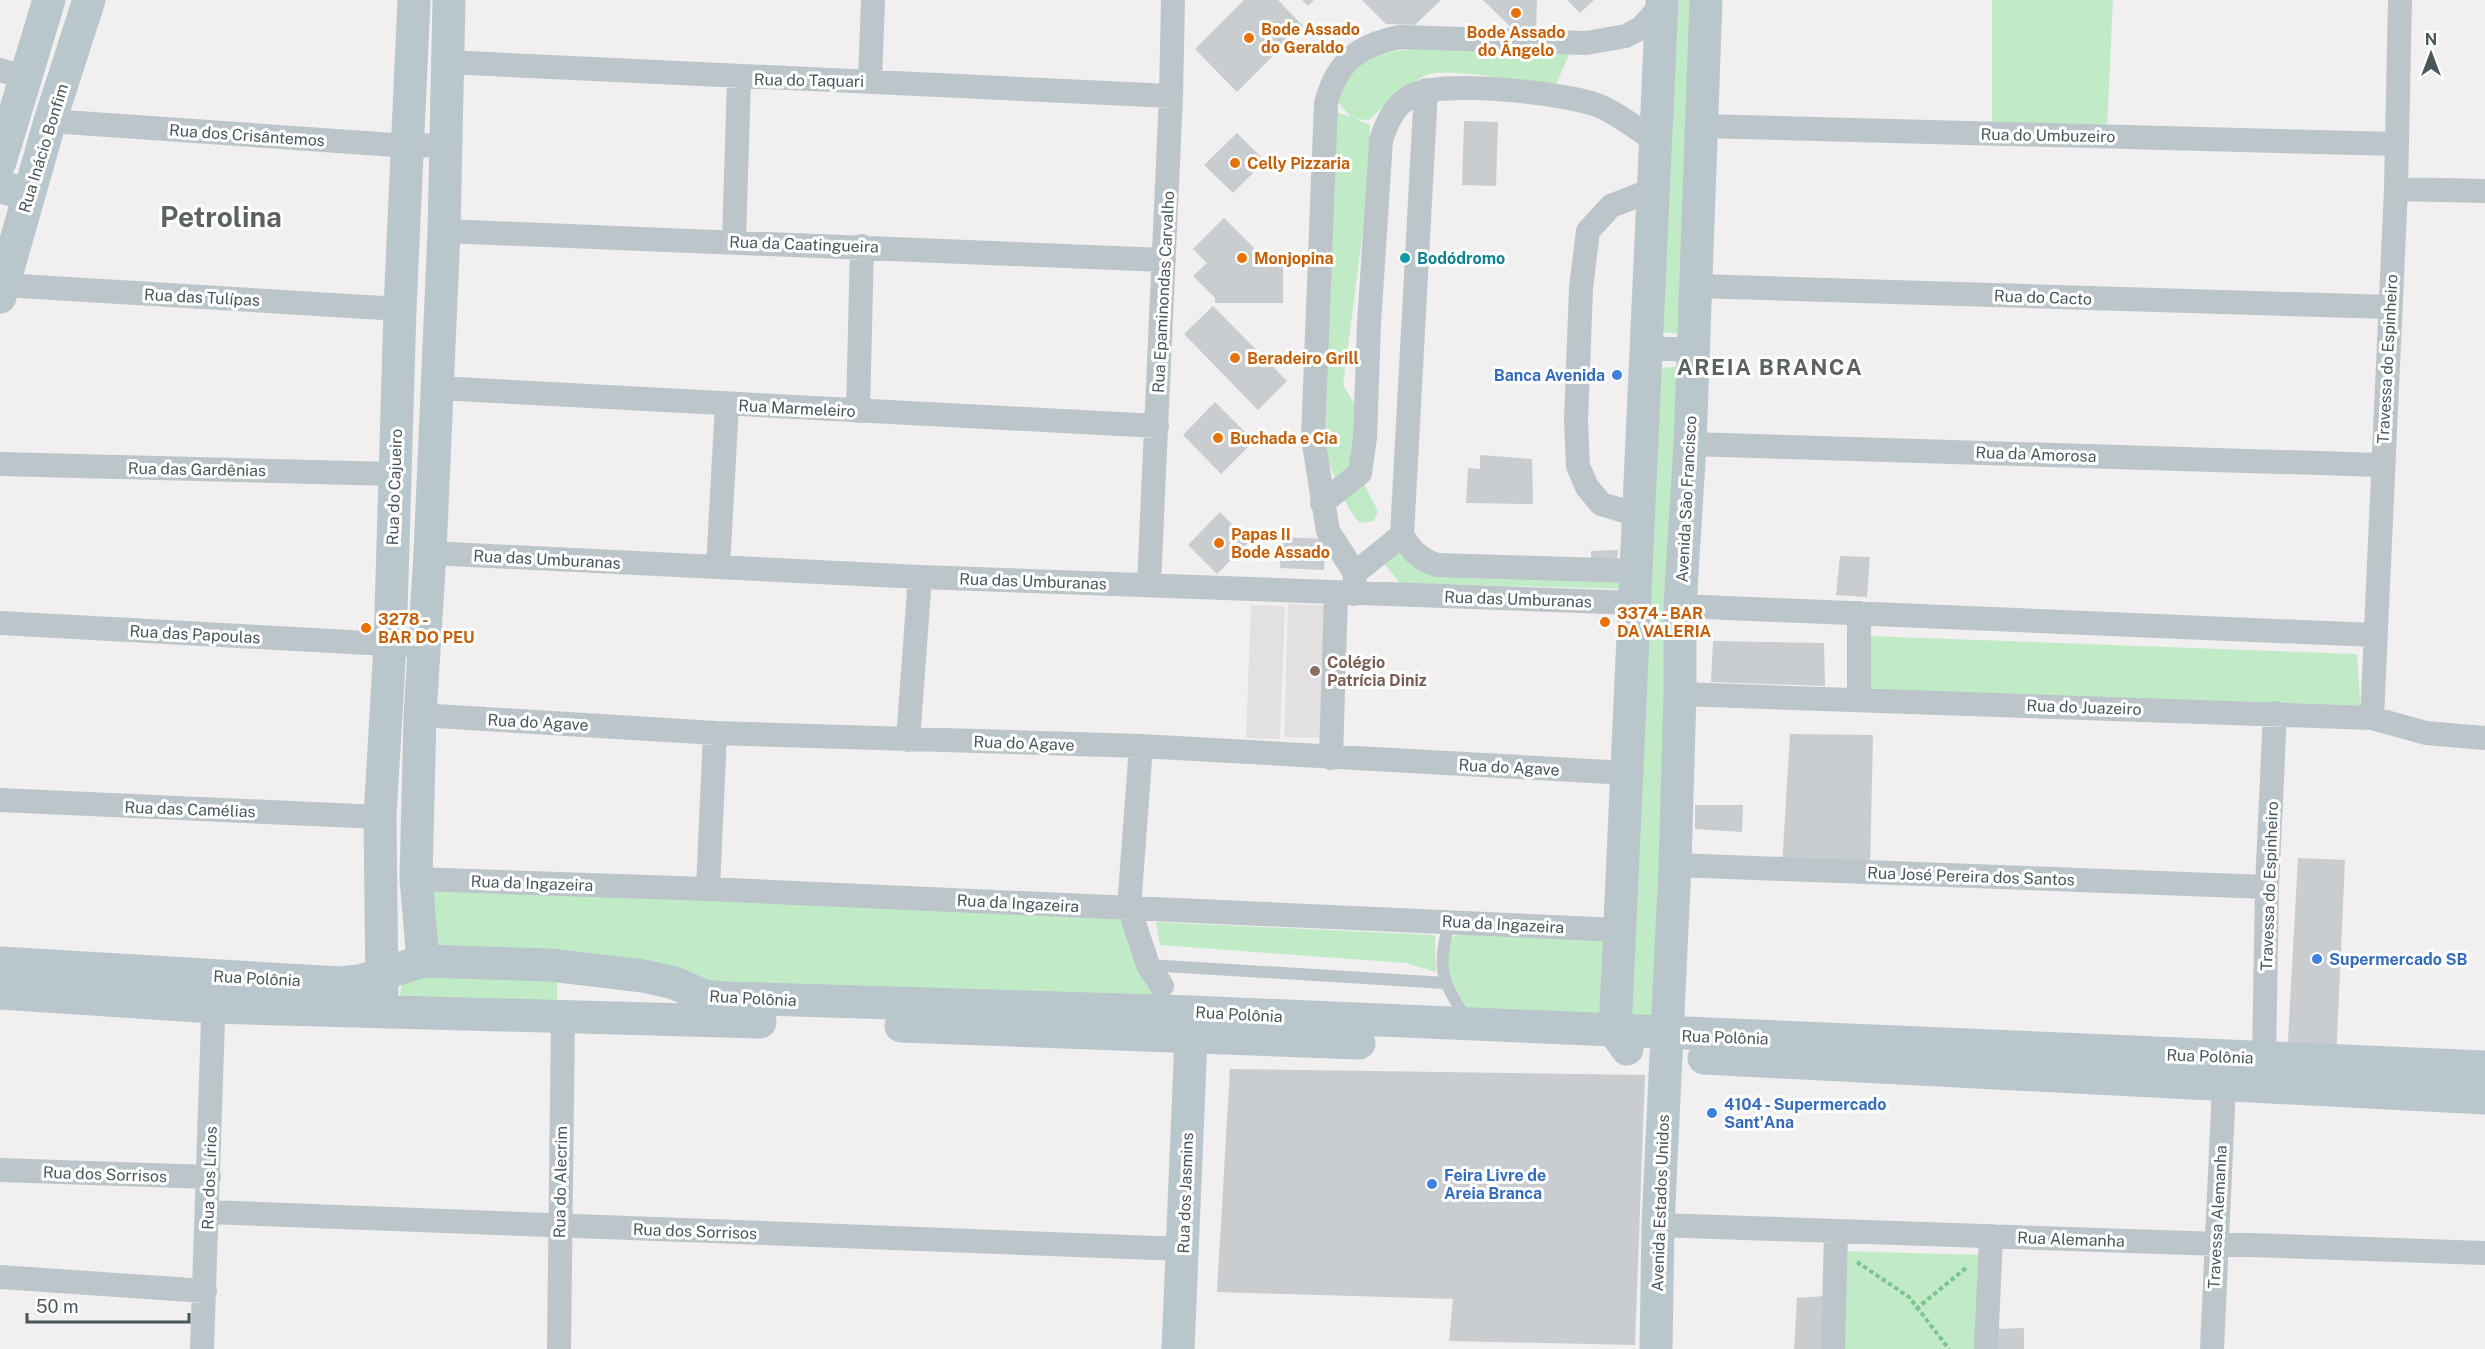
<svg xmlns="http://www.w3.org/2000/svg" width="2485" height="1349" viewBox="0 0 2485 1349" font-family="'Public Sans',sans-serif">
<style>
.education{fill:#e2e0e1}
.green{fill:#c1ebc7}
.building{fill:#c9cdd0}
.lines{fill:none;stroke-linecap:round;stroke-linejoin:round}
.path{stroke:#7dc590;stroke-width:4;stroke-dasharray:4.5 3;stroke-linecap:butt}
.lane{stroke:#bcc6ca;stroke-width:12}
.street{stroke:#bcc6ca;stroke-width:24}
.secondary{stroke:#b9c7cc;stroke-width:33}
.food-dot{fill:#e8710a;stroke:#fff;stroke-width:2}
.culture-dot{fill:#0f9aa8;stroke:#fff;stroke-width:2}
.shop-dot{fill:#3f7fe0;stroke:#fff;stroke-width:2}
.education-dot{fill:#8d6e63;stroke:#fff;stroke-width:2}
.labels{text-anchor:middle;stroke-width:6;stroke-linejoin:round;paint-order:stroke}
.food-label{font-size:16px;font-weight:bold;fill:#c56008;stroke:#fff;text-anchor:start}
.street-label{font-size:16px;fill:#49565a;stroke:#fff}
.culture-label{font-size:16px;font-weight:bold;fill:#0d838f;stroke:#fff;text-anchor:start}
.shop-label{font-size:16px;font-weight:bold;fill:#366cbe;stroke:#fff;text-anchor:start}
.education-label{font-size:16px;font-weight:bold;fill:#785e54;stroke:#fff;text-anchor:start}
.district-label{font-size:22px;font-weight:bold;letter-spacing:1.5px;fill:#5c6163;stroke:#fff}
.town-label{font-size:28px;font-weight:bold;fill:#5c6163;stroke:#fff}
</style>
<rect width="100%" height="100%" fill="#f1efef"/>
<path class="education" d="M1288,604L1345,606L1341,738L1284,737Z
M1251,605L1285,606L1280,739L1246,738Z"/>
<path class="green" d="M1673,0H1698L1684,334L1659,332Z
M1992,0H2113L2107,127L1992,126Z
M1418,48L1571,51L1555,86C1525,82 1458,69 1431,74C1416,76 1380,109 1369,120L1355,119L1370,125L1363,230L1343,385L1355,405V466L1378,511L1374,521L1360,523C1340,502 1331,465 1320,438L1335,112L1351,117L1335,99C1353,58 1376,53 1418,48Z
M1684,366L1655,1018L1631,1014L1660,368Z
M1388,530L1426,572L1625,577L1624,589L1400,583L1372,549Z
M1869,636L2357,654L2361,715L1867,696Z
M423,886L1123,914L1170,1003L704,993L438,954Z
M1156,922L1435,935L1436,972L1405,963L1160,945Z
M1466,932L1607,940L1602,1024L1474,1018C1456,988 1441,973 1452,937Z
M404,973L557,981V1003L411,1006L400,995Z
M1840,1251L1984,1255L1982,1349H1837Z"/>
<path class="building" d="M1244,0H1278L1303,26L1237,92L1195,49Z
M1302,0H1314L1308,6Z
M1362,0H1441L1415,25L1386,24Z
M1483,0H1537L1536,33L1519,35Z
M1567,0H1594L1580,13Z
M1464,121L1498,122L1496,186L1462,185Z
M1237,133L1265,161L1233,193L1204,165Z
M1224,218L1258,252H1283V303H1215V298L1193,276L1207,263L1193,249Z
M1213,306L1287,381L1258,410L1184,334Z
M1215,402L1254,441L1221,474L1183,435Z
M1480,455L1532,459L1533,504L1466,503L1468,468L1480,469Z
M1220,512L1249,542L1217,574L1188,545Z
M1281,537L1325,539L1324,570L1280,568Z
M1618,550L1616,568H1591V551Z
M1840,556L1870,557L1867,597L1836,595Z
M1713,641L1824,643L1825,686L1711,682Z
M1790,734L1873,735L1870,869L1782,867Z
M1695,805H1743L1742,832L1695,829Z
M2298,858L2345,860L2336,1062L2287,1059Z
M1230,1069L1645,1075L1635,1345L1449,1341L1453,1299L1217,1292Z
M1826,1296L1822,1349H1794L1797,1298Z
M2024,1328V1349H1994L1995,1329Z"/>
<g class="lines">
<path class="path" d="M1857,1262L1909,1297L1949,1349
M1916,1309L1966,1268"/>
<path class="lane" d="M1449,922C1437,972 1441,978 1468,1021
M1149,965L1446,983"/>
<path class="street" d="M446,62C688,75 930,84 1171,96
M0,70L25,77
M870,81L873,0
M1426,90L1402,535C1411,550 1419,559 1437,565L1636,571
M50,121L409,146L445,145
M1700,126L2396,144
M2396,189L2485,191
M444,231L1164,260
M734,241L739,78
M3,285L400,309
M1696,286L2389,307
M1647,349H1692
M437,388L1157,426
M858,411L862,246
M1690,444L2382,465
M0,464L394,474
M1322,503L1360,473L1365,437L1369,324L1381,140C1387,122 1394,106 1411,96C1441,79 1564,93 1597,105C1618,113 1636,129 1656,141
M1638,515L1601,504L1587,487L1578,466L1576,420L1581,288L1588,231L1611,206L1652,190
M430,553L920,577L1635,603
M718,567L727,404
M1355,573L1402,535
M1149,584L1171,96L1173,0
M1354,594L1355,573L1328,531L1313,438L1326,103C1337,61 1359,45 1400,37L1586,43L1626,36L1641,28L1661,6
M1680,606L2373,635
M1859,613V700
M0,623L424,646
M1680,694L2372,718L2426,733L2485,738
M420,715L715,733L1141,746L1627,773
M2372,718L2396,189L2400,0
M908,740L920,577
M1141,746L1129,908L1148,965L1162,986
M1331,758L1336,594
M0,800L380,817
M1675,865L2267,887
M416,879L708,889L1619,930
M708,889L715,733
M2264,1059L2267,887L2275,713
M0,1170L209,1177
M208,1212L1183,1249
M1658,1225L2485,1253
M0,1277L205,1291
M202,1349L214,990
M559,1349L563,1015
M1833,1349L1836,1232
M1986,1349L1991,1236
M2212,1349L2224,1085"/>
<path class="secondary" d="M0,162L49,0
M0,187L29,194
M0,297L50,121L89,0
M423,961L416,879L420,715L430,553L444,231L449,0
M0,963L339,983L360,981L423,961L551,965L643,976L674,983L704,996L728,998L1192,1012L2485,1067
M0,993L213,1007L760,1022
M382,993L380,817L390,645L400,309L414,0
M901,1026L1359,1043
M1627,1049L1615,1032L1662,0
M1704,1058L2485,1098
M1178,1349L1192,1014
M1656,1349L1658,1225L1675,865L1680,694V606L1690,444L1706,0"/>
</g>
<g class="food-dot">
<circle cx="1516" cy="13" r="6"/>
<circle cx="1249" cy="38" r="6"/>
<circle cx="1235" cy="163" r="6"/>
<circle cx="1242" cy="258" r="6"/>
<circle cx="1235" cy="358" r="6"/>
<circle cx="1218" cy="438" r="6"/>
<circle cx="1219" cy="543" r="6"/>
<circle cx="1605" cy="622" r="6"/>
<circle cx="366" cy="628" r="6"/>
</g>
<circle class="culture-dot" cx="1405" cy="258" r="6"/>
<g class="shop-dot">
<circle cx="1617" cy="375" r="6"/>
<circle cx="2317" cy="959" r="6"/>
<circle cx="1712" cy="1113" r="6"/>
<circle cx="1432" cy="1184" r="6"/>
</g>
<circle class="education-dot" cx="1315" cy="671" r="6"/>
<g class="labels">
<g class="food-label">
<text x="1261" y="35">Bode Assado<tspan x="1261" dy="18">do Geraldo</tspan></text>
<text x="1516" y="38" text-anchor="middle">Bode Assado<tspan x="1516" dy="18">do Ângelo</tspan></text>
<text x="1247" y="169">Celly Pizzaria</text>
<text x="1254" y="264">Monjopina</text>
<text x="1247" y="364">Beradeiro Grill</text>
<text x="1230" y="444">Buchada e Cia</text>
<text x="1231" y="540">Papas II<tspan x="1231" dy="18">Bode Assado</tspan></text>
<text x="1617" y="619">3374 - BAR<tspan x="1617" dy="18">DA VALERIA</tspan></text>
<text x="378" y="625">3278 -<tspan x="378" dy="18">BAR DO PEU</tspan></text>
</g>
<g class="street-label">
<text transform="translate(809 80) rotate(1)" y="6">Rua do Taquari</text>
<text transform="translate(247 135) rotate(4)" y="6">Rua dos Crisântemos</text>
<text transform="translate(2048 135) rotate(1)" y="6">Rua do Umbuzeiro</text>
<text transform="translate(43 148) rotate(-73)" y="6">Rua Inácio Bonfim</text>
<text transform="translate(804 244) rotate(2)" y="6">Rua da Caatingueira</text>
<text transform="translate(1163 292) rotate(-87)" y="6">Rua Epaminondas Carvalho</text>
<text transform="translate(202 297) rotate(3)" y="6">Rua das Tulípas</text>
<text transform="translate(2043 297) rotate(2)" y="6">Rua do Cacto</text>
<text transform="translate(2387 359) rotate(-87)" y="6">Travessa do Espinheiro</text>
<text transform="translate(797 408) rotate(3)" y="6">Rua Marmeleiro</text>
<text transform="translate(2036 454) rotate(2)" y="6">Rua da Amorosa</text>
<text transform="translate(197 469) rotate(1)" y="6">Rua das Gardênias</text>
<text transform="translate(394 487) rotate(-88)" y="6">Rua do Cajueiro</text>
<text transform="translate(1686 499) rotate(-87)" y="6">Avenida São Francisco</text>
<text transform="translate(547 559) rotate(3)" y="6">Rua das Umburanas</text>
<text transform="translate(1033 581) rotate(2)" y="6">Rua das Umburanas</text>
<text transform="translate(1518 599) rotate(2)" y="6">Rua das Umburanas</text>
<text transform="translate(195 634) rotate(3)" y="6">Rua das Papoulas</text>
<text transform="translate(2084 707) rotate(2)" y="6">Rua do Juazeiro</text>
<text transform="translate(538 722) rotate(3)" y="6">Rua do Agave</text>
<text transform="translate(1024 743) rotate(2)" y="6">Rua do Agave</text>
<text transform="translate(1509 767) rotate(3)" y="6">Rua do Agave</text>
<text transform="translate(190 809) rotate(2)" y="6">Rua das Camélias</text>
<text transform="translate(1971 876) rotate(2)" y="6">Rua José Pereira dos Santos</text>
<text transform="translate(532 883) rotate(2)" y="6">Rua da Ingazeira</text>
<text transform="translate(2269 886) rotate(-88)" y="6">Travessa do Espinheiro</text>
<text transform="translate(1018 903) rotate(3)" y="6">Rua da Ingazeira</text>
<text transform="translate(1503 924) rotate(3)" y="6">Rua da Ingazeira</text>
<text transform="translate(257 978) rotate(3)" y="6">Rua Polônia</text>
<text transform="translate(753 998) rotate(3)" y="6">Rua Polônia</text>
<text transform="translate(1239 1014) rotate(3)" y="6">Rua Polônia</text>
<text transform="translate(1725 1037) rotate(2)" y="6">Rua Polônia</text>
<text transform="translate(2210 1056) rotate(2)" y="6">Rua Polônia</text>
<text transform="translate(105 1174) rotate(2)" y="6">Rua dos Sorrisos</text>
<text transform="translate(209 1178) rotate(-88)" y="6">Rua dos Lírios</text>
<text transform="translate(560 1182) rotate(-89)" y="6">Rua do Alecrim</text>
<text transform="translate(1185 1193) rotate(-88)" y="6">Rua dos Jasmins</text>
<text transform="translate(1660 1203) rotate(-88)" y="6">Avenida Estados Unidos</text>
<text transform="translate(2217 1217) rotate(-87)" y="6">Travessa Alemanha</text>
<text transform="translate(695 1231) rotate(2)" y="6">Rua dos Sorrisos</text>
<text transform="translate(2071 1239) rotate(2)" y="6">Rua Alemanha</text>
</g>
<g class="culture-label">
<text x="1417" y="264">Bodódromo</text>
</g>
<g class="shop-label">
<text x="1605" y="381" text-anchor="end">Banca Avenida</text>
<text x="2329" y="965">Supermercado SB</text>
<text x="1724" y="1110">4104 - Supermercado<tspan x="1724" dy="18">Sant'Ana</tspan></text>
<text x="1444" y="1181">Feira Livre de<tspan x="1444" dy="18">Areia Branca</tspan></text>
</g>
<g class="education-label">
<text x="1327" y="668">Colégio<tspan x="1327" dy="18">Patrícia Diniz</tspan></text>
</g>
<g class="district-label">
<text x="1770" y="375">AREIA BRANCA</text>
</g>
<g class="town-label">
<text x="221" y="227">Petrolina</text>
</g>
</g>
<g transform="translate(2431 54)" stroke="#ffffff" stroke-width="4.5" paint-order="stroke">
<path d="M0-4.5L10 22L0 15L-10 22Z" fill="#49565a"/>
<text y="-9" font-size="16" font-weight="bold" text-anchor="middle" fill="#49565a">N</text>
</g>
<path d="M27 1313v9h162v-9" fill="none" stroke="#49565a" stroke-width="3"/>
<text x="36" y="1313" font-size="18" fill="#49565a" stroke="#ffffff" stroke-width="4.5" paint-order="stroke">50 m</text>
</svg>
